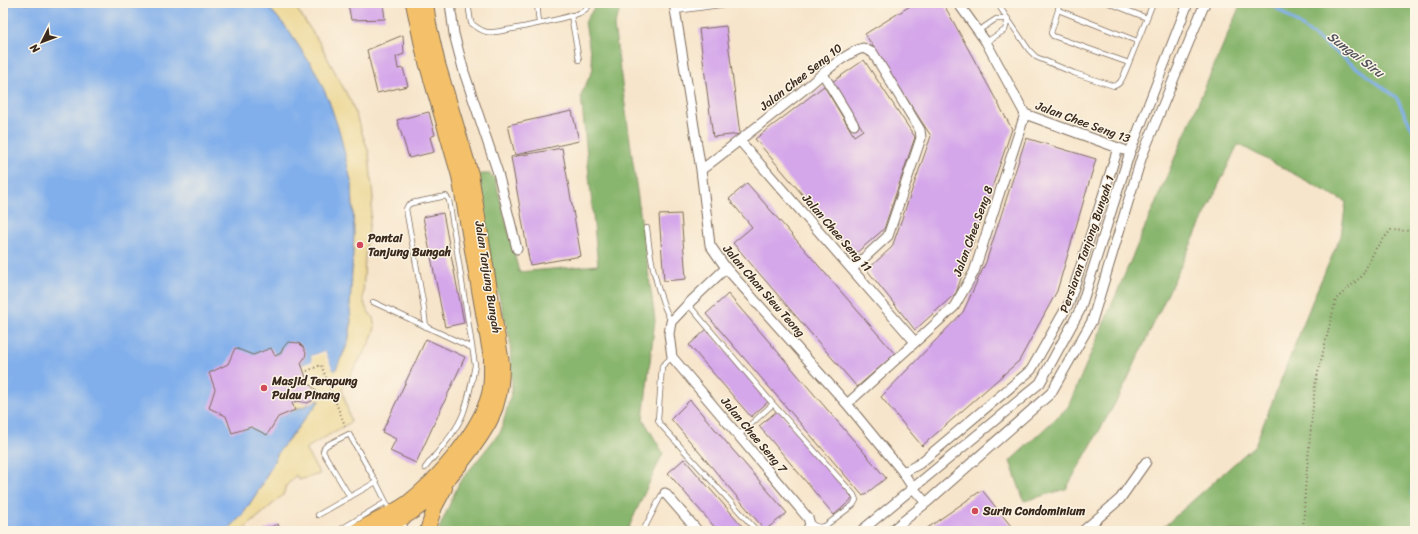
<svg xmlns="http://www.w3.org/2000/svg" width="1418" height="534" viewBox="0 0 1418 534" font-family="Sriracha,sans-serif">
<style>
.forest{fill:#89b66e;stroke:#627046}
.sand{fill:#eeda9e;stroke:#94825e}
.water{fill:#81afeb;stroke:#5e6c84}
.pier{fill:#f7e5cb}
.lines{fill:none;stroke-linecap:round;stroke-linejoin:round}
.stream{stroke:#81afeb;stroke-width:3}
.building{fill:#d4a6ea}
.service-casing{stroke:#7d6b5b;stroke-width:6}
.minor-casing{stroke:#7d6b5b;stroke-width:11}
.primary-casing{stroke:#7d6b5b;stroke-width:16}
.path{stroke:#7d6b5b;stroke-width:2;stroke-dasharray:1 3;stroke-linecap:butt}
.service{stroke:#fff;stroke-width:4.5}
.minor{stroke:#fff;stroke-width:9}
.primary{stroke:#f4c16a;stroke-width:14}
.poi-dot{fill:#d1495b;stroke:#fcf5e5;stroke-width:1.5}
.labels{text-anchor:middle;stroke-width:3;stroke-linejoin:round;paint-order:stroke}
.street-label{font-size:12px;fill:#3b2a1e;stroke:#fcf5e5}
.poi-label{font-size:12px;font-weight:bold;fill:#3b2a1e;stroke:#fcf5e5;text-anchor:start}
.water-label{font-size:13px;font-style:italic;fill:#50525c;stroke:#fcf5e5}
</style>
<rect width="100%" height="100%" fill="#fcf5e5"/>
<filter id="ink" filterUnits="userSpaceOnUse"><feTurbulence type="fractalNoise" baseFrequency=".025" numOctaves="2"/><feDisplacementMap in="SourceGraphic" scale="8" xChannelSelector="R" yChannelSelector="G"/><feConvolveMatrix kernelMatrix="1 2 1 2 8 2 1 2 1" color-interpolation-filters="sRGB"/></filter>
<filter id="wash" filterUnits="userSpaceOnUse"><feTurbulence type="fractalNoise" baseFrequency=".012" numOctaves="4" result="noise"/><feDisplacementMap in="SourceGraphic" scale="16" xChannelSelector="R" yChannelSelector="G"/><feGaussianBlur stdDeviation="0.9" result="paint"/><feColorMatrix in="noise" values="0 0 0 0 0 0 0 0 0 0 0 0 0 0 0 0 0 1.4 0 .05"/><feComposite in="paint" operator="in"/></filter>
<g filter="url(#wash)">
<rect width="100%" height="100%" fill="#f7e5cb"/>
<path class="forest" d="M597,3H623L614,26L655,320L643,419L663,453L627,531H438L459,483L501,431L512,390L510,340L486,245L478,176L482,174H490L495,179L519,272L598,265L581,95L593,69L585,22Z
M1241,3H1415V531H1159L1255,445L1316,292L1341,236L1346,202L1238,144L1122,391L1066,489L1024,501L1010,461L1068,407Z"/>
<path class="sand" d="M265,3H293L319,42L352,104L369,153L373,199L365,256L363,298L366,308L373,318L375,328L370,342L342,389L351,422L305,449L320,474L299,480L296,475L286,486L283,495L242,531H227L243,514L262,485L279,451L319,401L295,409L278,417L215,389L325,351L342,357L348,343L351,325L350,306L354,234L352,185L316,72L286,27Z"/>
<path class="water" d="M3,3H265L286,27L316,72L329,101L340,133L352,185L354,234L350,306L351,325L348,343L335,371L332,368L325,351L311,356L312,361L302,365L301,363L304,360L283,348L281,353L275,356L278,417L320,400L279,451L262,485L243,514L227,531H3Z"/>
<path class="pier" d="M288,342L299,343L303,347L306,353L305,357L301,363L302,365L312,361L311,356L325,351L332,368L330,369L324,354L313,358V363L301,367L276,415L294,407L295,410L278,417L267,435L251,427L232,433L225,416L209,408L215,389L235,348L253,355L271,348L276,356L281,353L283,348Z"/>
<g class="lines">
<path class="stream" d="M1270,3L1396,97L1415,134
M1415,455L1412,493L1415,513"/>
</g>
<g id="blocks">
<path class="building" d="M348,3H383L385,19L351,20Z
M473,3H503V4L473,6Z
M915,3H943L1012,129L956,293L915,330L867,270L892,247L931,136L865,34Z
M726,26L740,134L713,137L699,29Z
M403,35L404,54L396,57L398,69L403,68L408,86L377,93L367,50Z
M864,60L915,137L884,229L854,255L755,139L824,86L854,136L863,130L832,82Z
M572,111L579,141L515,155L508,125Z
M429,112L435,135L430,137L434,152L409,158L397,120Z
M1026,138L1096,159L1057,291L1019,361L922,446L881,397L963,312L986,262Z
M562,148L581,256L530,265L511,157Z
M747,183L895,354L857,387L733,243L752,227L729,199Z
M443,213L464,323L445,327L423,217Z
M681,214L686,279L664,281L659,215Z
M728,294L886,478L863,496L706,314Z
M707,329L769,401L751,417L689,345Z
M426,339L465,357L416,463L390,451L396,439L382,432Z
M288,342L299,343L303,347L306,353L305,357L301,363L308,383L316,390V397L312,401L307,403L297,401L292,403L295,410L278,417L267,435L251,427L232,433L226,416L209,408L215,389L209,373L228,364L235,348L253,355L271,348L275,356L281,353L283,348Z
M690,400L787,513L765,530L671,419Z
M778,410L853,498L834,515L759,426Z
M684,459L745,529L743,531H718L668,473Z
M982,490L1015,531H923Z
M278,524L281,531H262Z"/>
</g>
</g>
<g filter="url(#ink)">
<use href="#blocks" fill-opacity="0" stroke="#7d6b5b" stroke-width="1"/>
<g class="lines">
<defs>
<path id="service" d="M468,3L471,23C476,27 481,31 487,32C497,34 571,17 582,12C585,10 589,6 591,3
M537,3L539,23
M997,3L1029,50L1036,57L1074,73L1114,86C1121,84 1123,77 1126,70L1153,3
M1109,3L1147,18
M1058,10L1059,3
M676,11L727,4
M571,15L579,60
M978,31L996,19H1008
M986,42L1005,30L1008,19
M1129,63L1053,36L1051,33L1058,10L1137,41
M647,228C650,260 657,293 671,322
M373,302L472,348
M688,304L773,404L854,495L856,500L853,505L825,526L819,527L810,524
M672,357L662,366L658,420L660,424L757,531
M739,435L773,404
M425,468C438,451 455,434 463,414C469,398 472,381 475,365L449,200L446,196L412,203L408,205L406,209L423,302L426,327
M350,497L323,452L324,448L327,445L349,434L376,482L388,506L387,512
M318,515L376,482
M338,531L386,502
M643,531L661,496L665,493"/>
<path id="minor" d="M450,3L454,34L464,72L498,173L517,249
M674,3L701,170L710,245L726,268L847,404L902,471L913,488L926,503
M958,3L986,42L1025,114L1124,150
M823,74L854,125
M740,141L915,342
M701,170C735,144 768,118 801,92C818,78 843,54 863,48L873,53L920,130L921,138L888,236L852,269
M726,268L688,304L671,322L669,334L672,357L808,518L810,524L807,531
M847,404L954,307L974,272L1025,114
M902,471L908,470L919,464L1031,370L1069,303L1118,148
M665,493L698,531
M398,516L404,531
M861,531L1040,383L1080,310L1130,152L1188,3
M891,531L926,503L1051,393L1092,321L1142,156L1205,3
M1083,531L1120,499L1146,462"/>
<path id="primary" d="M356,531C373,522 391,514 407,503C437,480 479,432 489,394C492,382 491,370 491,358L459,176L424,55L413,3
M379,531C393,524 408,516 421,506C435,495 447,480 459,466C486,432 503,409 502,363L471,174L438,64L429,24L426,3
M427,531L435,507L445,488"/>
</defs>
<use href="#service" class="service-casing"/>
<use href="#minor" class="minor-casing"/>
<use href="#primary" class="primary-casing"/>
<path class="path" d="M307,371L321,365L346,428
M1303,531L1305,490L1315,385L1336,299L1362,276L1376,248L1391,230L1410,231L1415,225"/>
<use href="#service" class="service"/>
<use href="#minor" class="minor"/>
<use href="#primary" class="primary"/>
</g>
</g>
<g class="poi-dot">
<circle cx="360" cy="245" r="4"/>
<circle cx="264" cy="388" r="4"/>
<circle cx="975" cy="511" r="4"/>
</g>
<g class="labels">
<g class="street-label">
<text transform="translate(801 77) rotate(-38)" y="4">Jalan Chee Seng 10</text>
<text transform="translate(1083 122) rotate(20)" y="4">Jalan Chee Seng 13</text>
<text transform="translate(973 231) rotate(-70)" y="4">Jalan Chee Seng 8</text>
<text transform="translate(837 233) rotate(49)" y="4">Jalan Chee Seng 11</text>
<text transform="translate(1087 244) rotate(-71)" y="4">Persiaran Tanjong Bungah 1</text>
<text transform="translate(488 277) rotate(81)" y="4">Jalan Tanjung Bungah</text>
<text transform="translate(764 291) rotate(49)" y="4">Jalan Chan Siew Teong</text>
<text transform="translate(754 435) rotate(50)" y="4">Jalan Chee Seng 7</text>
</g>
<g class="poi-label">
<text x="368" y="242">Pantai<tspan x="368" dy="14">Tanjung Bungah</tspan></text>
<text x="272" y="385">Masjid Terapung<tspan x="272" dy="14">Pulau Pinang</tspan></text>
<text x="983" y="515">Surin Condominium</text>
</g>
<g class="water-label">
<text transform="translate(1356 54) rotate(37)" y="5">Sungai Siru</text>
</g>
</g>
<rect width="1418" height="534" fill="none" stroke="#fcf5e5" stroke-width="16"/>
<g transform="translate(42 42) rotate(228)" stroke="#fcf5e5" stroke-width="3" paint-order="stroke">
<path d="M0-3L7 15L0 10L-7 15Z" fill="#3b2a1e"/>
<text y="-6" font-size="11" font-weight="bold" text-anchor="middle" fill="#3b2a1e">N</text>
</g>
</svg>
